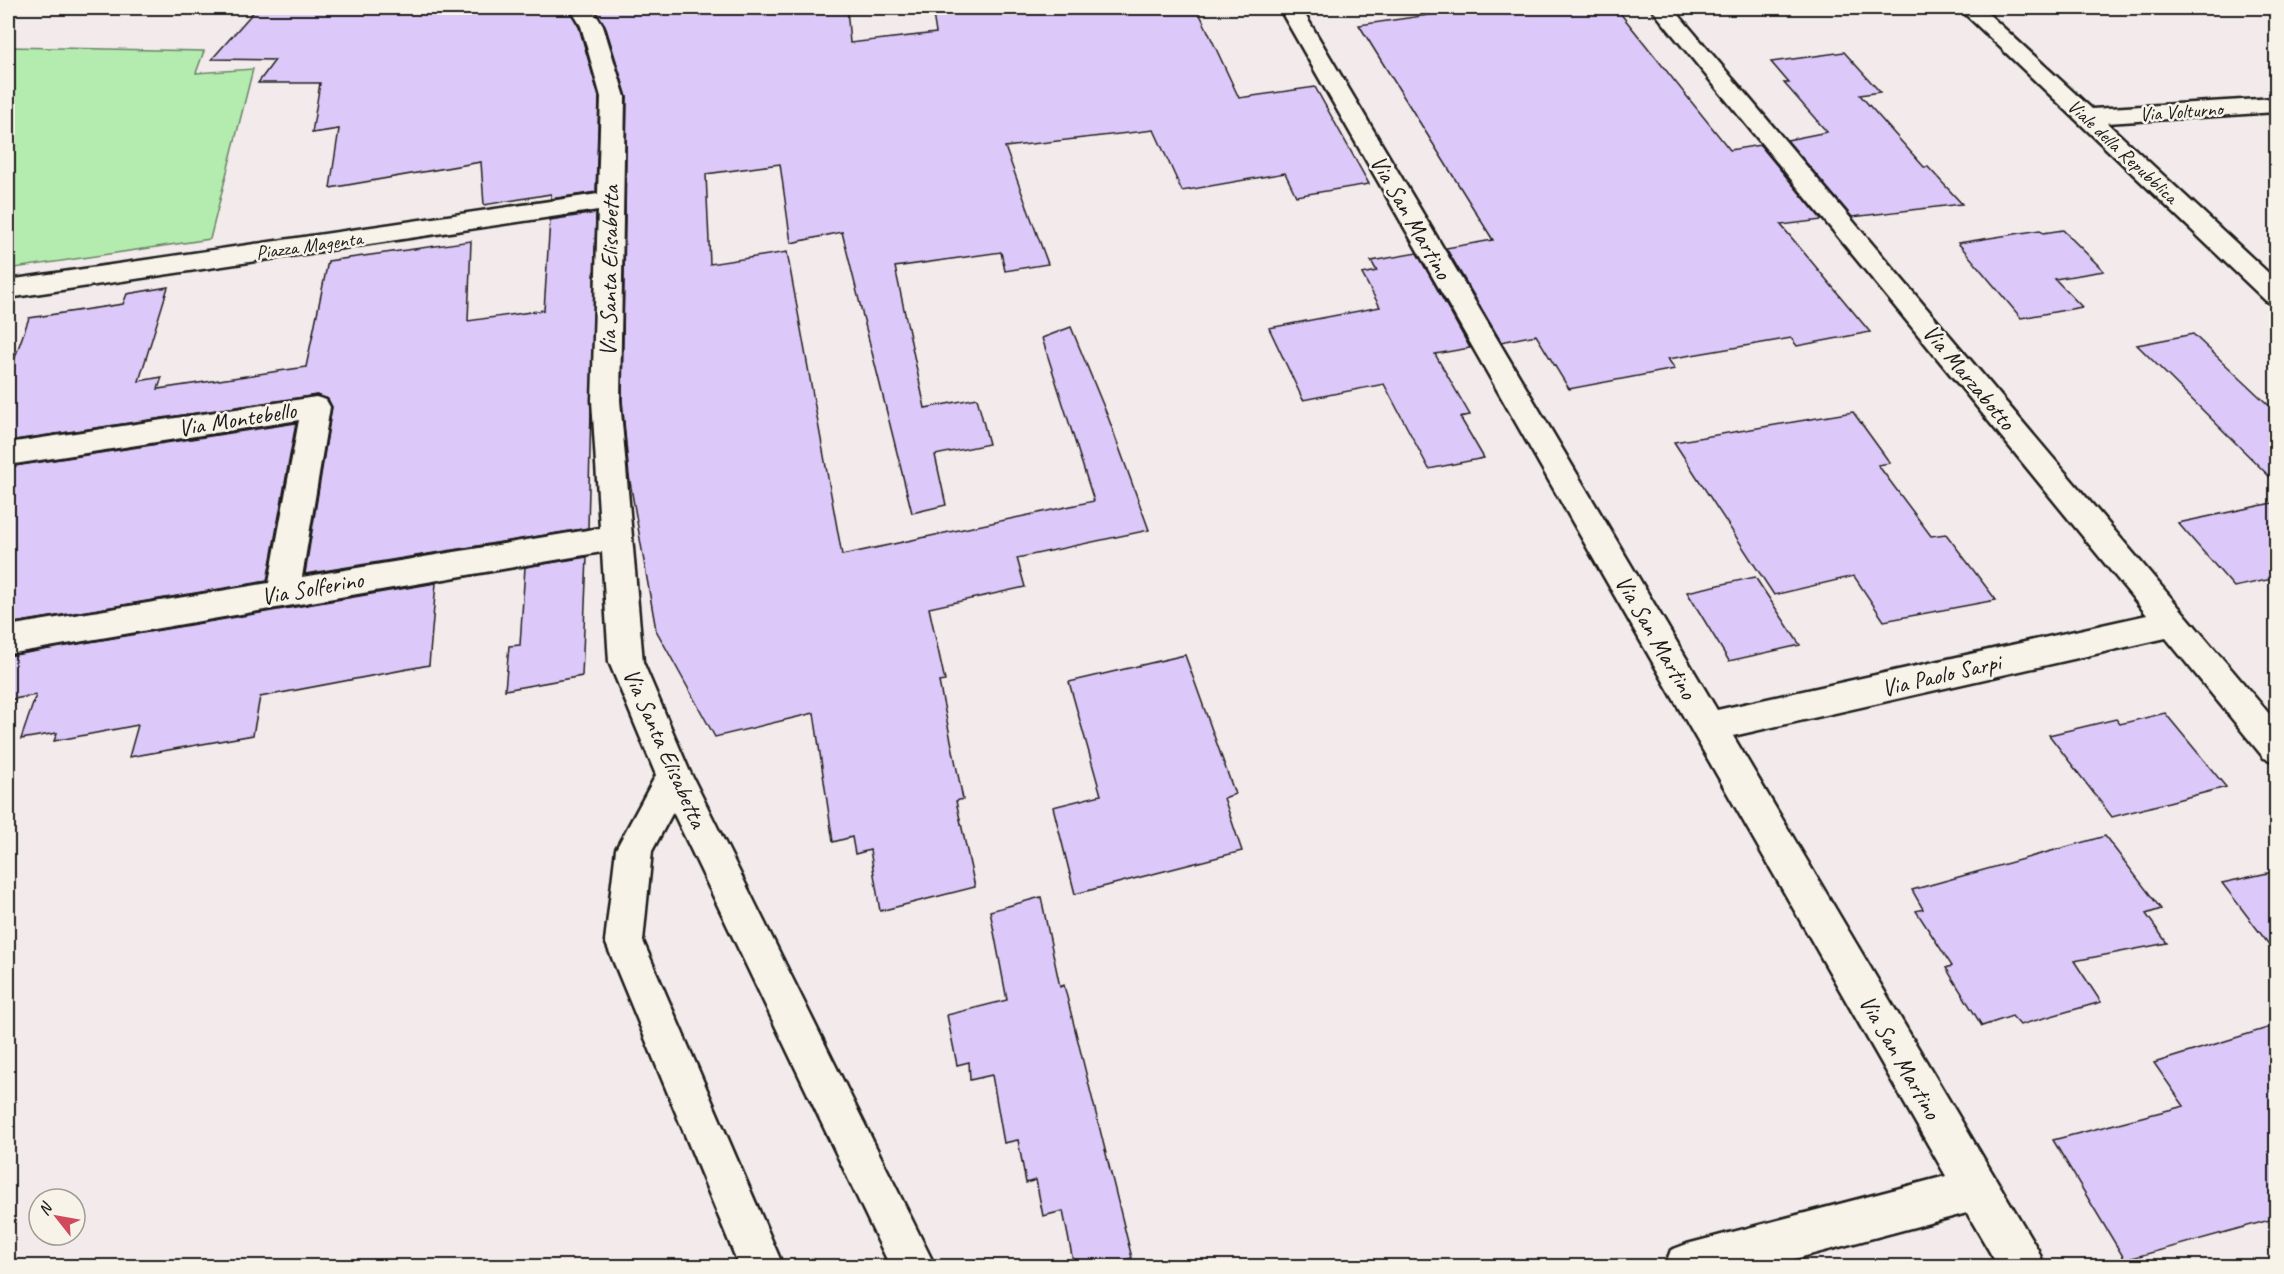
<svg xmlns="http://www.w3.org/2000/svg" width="2284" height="1274" viewBox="0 0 2284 1274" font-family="Caveat,sans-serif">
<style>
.green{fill:#b4ebae;stroke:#688465;stroke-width:1.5}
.building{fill:#dcc8f9;stroke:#1c1c1c;stroke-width:1.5}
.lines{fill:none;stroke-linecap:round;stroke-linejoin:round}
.minor-casing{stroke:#1c1c1c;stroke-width:5}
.minor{fill:#f7f3e8;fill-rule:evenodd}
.labels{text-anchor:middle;stroke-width:5;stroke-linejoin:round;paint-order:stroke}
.far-street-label{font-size:20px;fill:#1c1c1c;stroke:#f7f3e8}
.street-label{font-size:24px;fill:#1c1c1c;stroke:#f7f3e8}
</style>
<rect width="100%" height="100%" fill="#f2eaeb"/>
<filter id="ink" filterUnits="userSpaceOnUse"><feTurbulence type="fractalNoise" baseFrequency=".0167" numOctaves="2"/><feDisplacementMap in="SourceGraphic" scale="12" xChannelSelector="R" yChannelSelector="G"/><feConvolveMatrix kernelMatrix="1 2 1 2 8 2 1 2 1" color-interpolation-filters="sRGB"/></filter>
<g filter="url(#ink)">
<path class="green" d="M8,47L204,51L196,73L253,69L210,239L8,269Z"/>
<path class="building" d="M257,8H568L579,27L599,97L596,192L551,199V194L484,205L481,162L330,188L339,129L312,133L320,83H258L275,60L212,59Z
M594,8H847L850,43L936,33L932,8H1197L1239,98L1315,87L1369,184L1296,196L1285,173L1182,191L1154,130L1005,147L1048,264L1005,271L1001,252L895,267L925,408L977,398L989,444L935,455L946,505L912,513L842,232L791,243L780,164L706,174L710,264L787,252L842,555L1094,501L1042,338L1071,327L1108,417L1149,530L1017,558L1025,587L929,608L945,681L939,682L963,799L956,801L975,887L880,911L870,850L855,854L852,837L833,842L814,713L715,737L656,630L629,476L622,400L627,97L605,25Z
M1477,8H1616L1730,150L1760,145L1822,220L1781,225L1870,332L1797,346L1791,338L1668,359L1675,369L1569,389L1536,335L1501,342L1446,248L1493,240L1359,25Z
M1844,52L1880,92L1860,95L1924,167H1928L1962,204L1852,217L1787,140L1827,132L1784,83H1789L1771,62Z
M596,213L588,528L305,574L332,407L328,399L317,395L8,441V377L29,318L123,304L127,294L168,287L139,381L162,377L158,389L306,367L328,261L471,241L468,321L544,310L550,220Z
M2040,230L2043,233L2063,230L2104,271L2055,279L2082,307L2021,318L1958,243Z
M1417,253L1470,348L1435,354L1470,415L1460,417L1484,458L1429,469L1384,384L1303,400L1269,328L1380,307L1362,274L1377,271L1371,261Z
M2193,334L2277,413V484L2137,345Z
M1853,412L1890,463L1878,465L1931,536L1946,534L1996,600L1884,621L1854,576L1774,595L1674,442Z
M296,423L267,581L8,624V467Z
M2277,502V578L2234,587L2178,523Z
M587,557L582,676L505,690L509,646L520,645L525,567Z
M1755,577L1800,645L1729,661L1687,592Z
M436,583L429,665L260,697L253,735L129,757L138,725L54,741L57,733L21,739L36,695L8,700V656Z
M1185,655L1235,794L1224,798L1242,851L1075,894L1053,807L1101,795L1069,682Z
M2165,713L2226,787L2112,817L2049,735L2116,719L2120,724Z
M2105,836L2161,909L2146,914L2167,943L2074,961L2101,1002L2020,1025L2012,1016L1982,1026L1946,968L1952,966L1916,911L1923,909L1912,890Z
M2277,871V955L2222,883Z
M1041,897L1060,987L1064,985L1132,1258L1102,1266H1074L1063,1211L1043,1216L1036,1180L1026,1183L1018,1140L1004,1143L992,1075L970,1080L969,1062L957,1065L947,1015L1007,1000L990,911Z
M2277,1025V1218L2125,1260L2053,1140L2184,1106L2154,1063Z"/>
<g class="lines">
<defs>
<path id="minor" d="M570,8H592L603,26L625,97L620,400L643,662L689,770L935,1266H890L673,812L652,851L643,941L783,1266H739L605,941L616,849L656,775L609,662L602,552L8,654V626L269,583L299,420L8,465V443L316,397L326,400L330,407L302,577L600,528L592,400L598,210L8,298V280L598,194L601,97L581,26Z
M1279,8H1301L1717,710L2147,615L1651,8H1673L2276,722V762L2264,758L2166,638L1733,736L2038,1250L2044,1266H1998L1967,1213L1768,1266H1665L1671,1250L1687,1244L1946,1176Z
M1959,8H1982L2092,109L2276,98V112L2107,123L2276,280V304L2266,301Z"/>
</defs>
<use href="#minor" class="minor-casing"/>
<use href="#minor" class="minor"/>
</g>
</g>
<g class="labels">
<g class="far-street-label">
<text transform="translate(2181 111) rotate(-4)" y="7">Via Volturno</text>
<text transform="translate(2123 151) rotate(43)" y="7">Viale della Repubblica</text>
<text transform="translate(309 245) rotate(-8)" y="7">Piazza Magenta</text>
</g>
<g class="street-label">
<text transform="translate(1411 217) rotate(60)" y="8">Via San Martino</text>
<text transform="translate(609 271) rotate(-89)" y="8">Via Santa Elisabetta</text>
<text transform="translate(1969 377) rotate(50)" y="8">Via Marzabotto</text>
<text transform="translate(237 419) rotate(-9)" y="8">Via Montebello</text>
<text transform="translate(312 588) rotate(-10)" y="8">Via Solferino</text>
<text transform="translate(1656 637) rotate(60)" y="8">Via San Martino</text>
<text transform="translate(1941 675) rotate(-13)" y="8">Via Paolo Sarpi</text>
<text transform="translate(665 748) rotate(66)" y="8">Via Santa Elisabetta</text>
<text transform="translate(1900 1057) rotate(60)" y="8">Via San Martino</text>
</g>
</g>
<rect width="2284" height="1274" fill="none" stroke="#f7f3e8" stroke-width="30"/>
<rect x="15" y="15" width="2254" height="1244" fill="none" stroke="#1c1c1c" stroke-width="2" filter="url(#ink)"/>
<g transform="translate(57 1217) rotate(301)"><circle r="28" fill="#f7f3e8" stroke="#9f9d96" stroke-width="1.5"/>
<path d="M0-4.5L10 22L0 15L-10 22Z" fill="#d1495b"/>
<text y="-9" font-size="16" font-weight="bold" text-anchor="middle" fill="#1c1c1c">N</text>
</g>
</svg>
